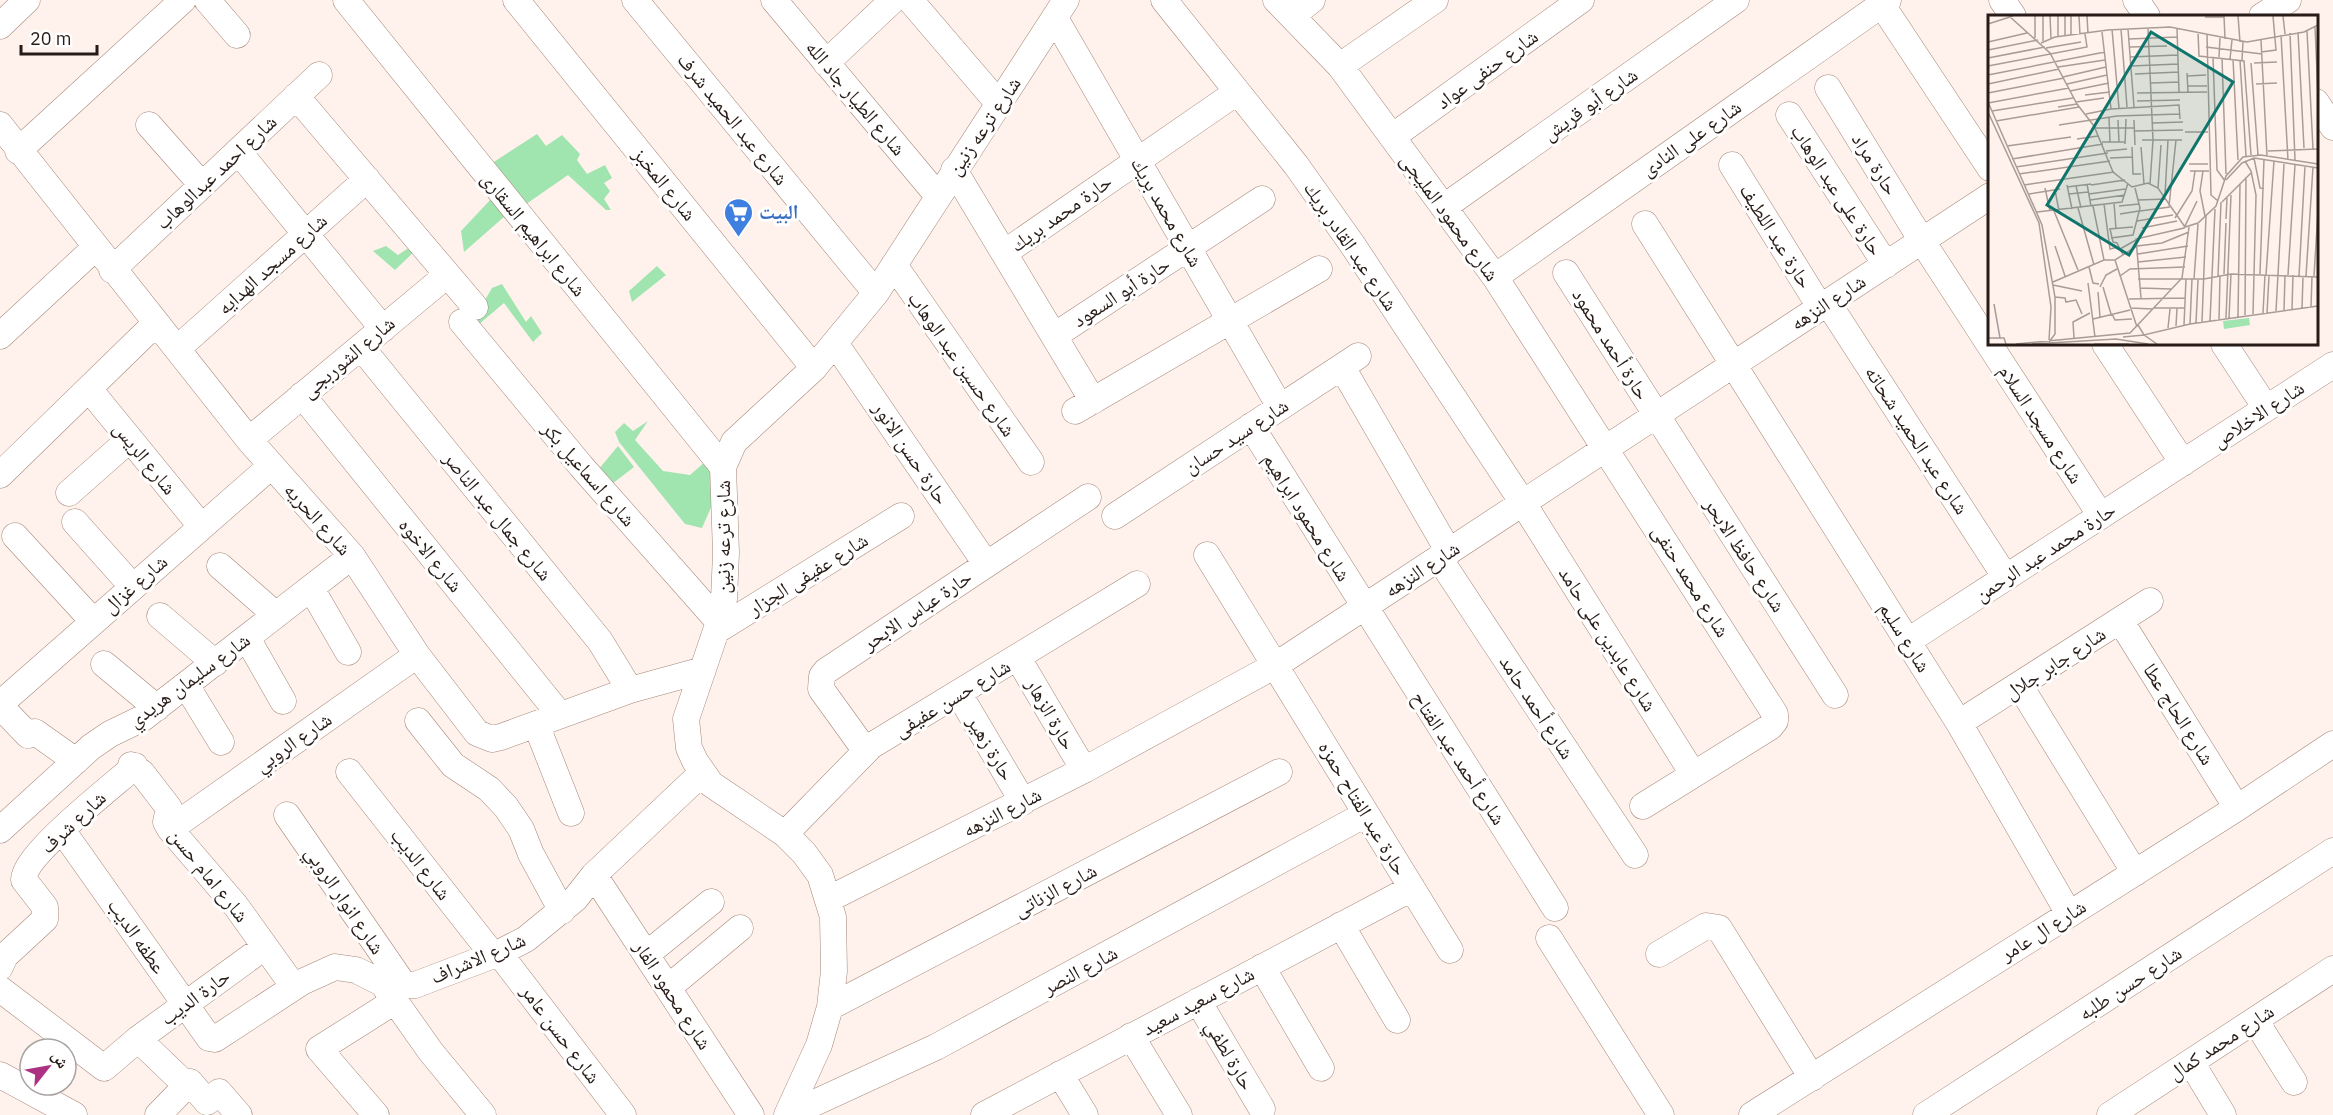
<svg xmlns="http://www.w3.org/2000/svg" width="2333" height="1115" viewBox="0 0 2333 1115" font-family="'IBM Plex Sans','Noto Naskh Arabic',sans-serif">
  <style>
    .green { fill: #a0e4af }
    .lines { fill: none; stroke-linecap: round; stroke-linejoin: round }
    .minor-casing { stroke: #a58779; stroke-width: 27 }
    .minor { stroke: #fff; stroke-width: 26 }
    .labels { text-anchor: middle; stroke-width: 6; stroke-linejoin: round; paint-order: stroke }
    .street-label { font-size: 20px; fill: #271c17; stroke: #fff }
    .shop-label { font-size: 20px; font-weight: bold; fill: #366cbe; stroke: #fff; text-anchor: start }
    .inset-road { fill: none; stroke: #a99c96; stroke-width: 1.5 }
    .view { fill: #0f766e; fill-opacity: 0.15; stroke: #0f766e; stroke-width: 3 }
    .inset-edge { fill: none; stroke: #271c17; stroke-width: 3 }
  </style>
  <rect width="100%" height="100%" fill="#fff1eb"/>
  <path class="green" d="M537,134L546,146L562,135L580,154L577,160L587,174L605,165L612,178L604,183L610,191L604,199L611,210H606L568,175L519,209L486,167Z
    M492,198L505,216L464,252L461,231Z
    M413,245L416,250L395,270L373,251L386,246L398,255Z
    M657,266L666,275L632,302L629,291Z
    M502,284L526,322L531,316L542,333L533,342L504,303L478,325L474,319L492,288Z
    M648,421L635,440L663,471L690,475L705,462L720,487L702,528L685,524L619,442L615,432L624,423L633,431Z
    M618,446L634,467L608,487L598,470Z"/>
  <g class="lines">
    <defs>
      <path id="minor" d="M207,0L237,35
        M346,0L723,467
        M516,0L814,368
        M635,0L876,293
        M774,0L938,196
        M910,0L999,104
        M1164,0L1296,165L1352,244L1523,503L1693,774
        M1276,0L1340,66L1495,277L1775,714V721L1770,727L1643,806
        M2002,0L2013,16
        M2136,0L2147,16
        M1882,5L1990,168
        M1293,15L1312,0
        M2262,16L2288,0
        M1055,18L1280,407
        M0,26L27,0
        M826,63L893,0
        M1340,66L1435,0
        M1828,88L1922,241L2101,516
        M296,96L475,307
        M2316,102L2333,127
        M1789,115L1886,265
        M0,125L249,440L352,556L417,655L477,733L492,739L501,737L630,690L703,670
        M149,125L202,185
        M1392,137L1581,0
        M18,151L183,0
        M238,151L383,329
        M1732,165L1820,307
        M954,170L1093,401
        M1444,207L1736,0
        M1645,224L1959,723L2069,914
        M1004,253L1237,92
        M894,265L1031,462
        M112,270L319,75
        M1566,273L1835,695
        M1495,277L1888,0
        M1828,303L2006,578
        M462,322L581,466L719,622
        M0,336L95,248
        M1054,336L1262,199
        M835,343L986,564
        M2105,344L2183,463
        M2224,344L2266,408
        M361,347L600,641L630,690
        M177,349L367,179
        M1342,367L1449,552
        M89,389L201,526
        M302,395L560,715
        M1075,411L1319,269
        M1251,426L1555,908
        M249,440L447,275
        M0,475L156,323
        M69,493L130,439
        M1115,516L1358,356
        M75,522L132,586
        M15,536L93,621
        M1207,555L1450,950
        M1439,558L1635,855
        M220,566L276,615
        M311,588L348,652
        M160,616L215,663
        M2120,620L2237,808
        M716,631L901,516
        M247,638L283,701
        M1908,641L2333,365
        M1018,658L1084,770
        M104,664L157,708
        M186,685L221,742
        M2020,686L2135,873
        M959,694L1023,802
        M0,704L271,466
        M0,706L28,735L35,732L76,761
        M418,721L453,765L489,789L506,807L521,829L531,854L562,911
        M1959,723L2150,601
        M536,724L571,813
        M865,750L821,689L822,676L826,671L1088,497
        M131,765L142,773L169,808L166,822L170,829L236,906L294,987
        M349,772L493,955
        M287,815L404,985
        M170,829L417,655
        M0,830L91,747L110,734L143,718L352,556
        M62,830L209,1038L215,1039L302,982L335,967L356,970L384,984L415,985L499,953L526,939L575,899L594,875L702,773
        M785,834L871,746L1137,584
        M594,875L751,1115
        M829,899L1084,770L1276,665L1990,196
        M1341,925L1397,1020
        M1549,938L1661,1115
        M499,953L623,1115
        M647,954L711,902
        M1659,954L1706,926L1719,928L1812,1078
        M0,967L5,956L45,919V907L24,880C23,855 114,785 135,766
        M1262,967L1321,1068
        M385,987L431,1052L483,1115
        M669,987L740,928
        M0,989L104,1068L138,1039L187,1086
        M1198,1001L1262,1109
        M830,1007L1279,772
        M2255,1020L2294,1082
        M1131,1036L1179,1115
        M138,1039L252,956
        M2191,1062L2223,1115
        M1060,1074L1085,1115
        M0,1075L74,1115
        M158,1115L190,1082L207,1102L219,1092L239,1115
        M376,1115L319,1049L395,1001
        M787,1115L819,1045L830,1007L834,971L833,917L820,875L804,853L785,834L711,784L695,761L689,748L686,719L719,622L724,599L726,553L723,467L734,442L814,368L876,293L1066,0
        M788,1115L936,1047L1366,814
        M984,1115L1412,888
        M1752,1115L2237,808L2333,744
        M1926,1115L2333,851
        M2110,1115L2333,969"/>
    </defs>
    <use href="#minor" class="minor-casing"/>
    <use href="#minor" class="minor"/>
  </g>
  <defs>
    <symbol id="supermarket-pin" viewBox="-11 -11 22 30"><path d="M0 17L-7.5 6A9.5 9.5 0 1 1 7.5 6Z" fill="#3f7fe0" stroke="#fff"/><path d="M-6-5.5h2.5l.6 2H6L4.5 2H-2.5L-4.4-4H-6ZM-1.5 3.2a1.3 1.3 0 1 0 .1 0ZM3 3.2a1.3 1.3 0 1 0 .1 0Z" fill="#fff"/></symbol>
  </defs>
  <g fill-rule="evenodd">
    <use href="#supermarket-pin" x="722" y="196" width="33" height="45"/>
  </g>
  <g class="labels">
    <g class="street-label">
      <text transform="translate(1487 69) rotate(-36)" y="7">شارع حنفى عواد</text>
      <text transform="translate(856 98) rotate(50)" y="7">شارع الطيار جاد الله</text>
      <text transform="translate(1590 104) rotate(-35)" y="7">شارع أبو قريش</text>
      <text transform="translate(733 119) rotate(51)" y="7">شارع عبد الحميد شرف</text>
      <text transform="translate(984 126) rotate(-56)" y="7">شارع ترعه زنين</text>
      <text transform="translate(1691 138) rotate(-35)" y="7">شارع على النادى</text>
      <text transform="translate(1875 164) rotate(58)" y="7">حارة مراد</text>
      <text transform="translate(216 172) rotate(-43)" y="7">شارع احمد عبدالوهاب</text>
      <text transform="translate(665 184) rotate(51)" y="7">شارع المخبز</text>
      <text transform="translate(1837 190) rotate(57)" y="7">حارة على عبد الوهاب</text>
      <text transform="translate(1167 212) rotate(60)" y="7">شارع محمد بريك</text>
      <text transform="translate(1061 213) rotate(-35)" y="7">حارة محمد بريك</text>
      <text transform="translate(1450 217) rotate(54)" y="7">شارع محمود المليجى</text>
      <text transform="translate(534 234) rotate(51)" y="7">شارع ابراهيم السقارى</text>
      <text transform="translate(1776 236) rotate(58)" y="7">حارة عبد اللطيف</text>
      <text transform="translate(1351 246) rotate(56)" y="7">شارع عبد القادر بريك</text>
      <text transform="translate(272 264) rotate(-42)" y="7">شارع مسجد الهدايه</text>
      <text transform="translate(1121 292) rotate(-33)" y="7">حارة أبو السعود</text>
      <text transform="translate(1828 302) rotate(-33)" y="7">شارع النزهه</text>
      <text transform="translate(1611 344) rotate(58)" y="7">حارة أحمد محمود</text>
      <text transform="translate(348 357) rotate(-40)" y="7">شارع الشوربجى</text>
      <text transform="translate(962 364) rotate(55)" y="7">شارع حسين عبد الوهاب</text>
      <text transform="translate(2258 414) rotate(-33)" y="7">شارع الاخلاص</text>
      <text transform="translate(2041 424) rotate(57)" y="7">شارع مسجد السلام</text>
      <text transform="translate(1236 436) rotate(-33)" y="7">شارع سيد حسان</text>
      <text transform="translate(1917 440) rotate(57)" y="7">شارع عبد الحميد شحاته</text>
      <text transform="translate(911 453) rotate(56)" y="7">حارة حسن الانور</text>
      <text transform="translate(145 458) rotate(51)" y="7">شارع الريس</text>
      <text transform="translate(589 474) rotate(49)" y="7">شارع اسماعيل بكر</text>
      <text transform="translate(498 516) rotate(51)" y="7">شارع جمال عبد الناصر</text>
      <text transform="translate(1307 517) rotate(58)" y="7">شارع محمود ابراهيم</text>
      <text transform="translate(318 519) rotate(48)" y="7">شارع الحريه</text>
      <text transform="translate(723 537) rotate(-90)" y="7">شارع ترعه زنين</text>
      <text transform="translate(2045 552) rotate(-33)" y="7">حارة محمد عبد الرحمن</text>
      <text transform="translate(431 555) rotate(51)" y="7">شارع الاخوه</text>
      <text transform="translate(1745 555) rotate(57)" y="7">شارع حافظ الابحر</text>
      <text transform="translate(1422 569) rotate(-33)" y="7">شارع النزهه</text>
      <text transform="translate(808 574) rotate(-32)" y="7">شارع عفيفى الجزار</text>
      <text transform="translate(1691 581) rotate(58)" y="7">شارع محمد حنفى</text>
      <text transform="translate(135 584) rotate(-41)" y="7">شارع غزال</text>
      <text transform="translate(917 610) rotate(-34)" y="7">حارة عباس الابحر</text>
      <text transform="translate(1905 637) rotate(58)" y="7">شارع سليم</text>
      <text transform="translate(1608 639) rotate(58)" y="7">شارع عابدين على حامد</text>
      <text transform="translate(2055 663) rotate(-33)" y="7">شارع جابر جلال</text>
      <text transform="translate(189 680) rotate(-36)" y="7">شارع سليمان هريدي</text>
      <text transform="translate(952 698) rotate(-31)" y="7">شارع حسن عفيفى</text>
      <text transform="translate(1537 707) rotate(57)" y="7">شارع أحمد حامد</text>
      <text transform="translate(1051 714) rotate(60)" y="7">حارة الزهار</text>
      <text transform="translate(2179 714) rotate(58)" y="7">شارع الحاج عطا</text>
      <text transform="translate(293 742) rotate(-35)" y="7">شارع الروبي</text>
      <text transform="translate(991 748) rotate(59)" y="7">حارة زهير</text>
      <text transform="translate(1459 758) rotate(57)" y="7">شارع أحمد عبد الفتاح</text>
      <text transform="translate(1363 808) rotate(59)" y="7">حارة عبد الفتاح حمزه</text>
      <text transform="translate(1002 812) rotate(-27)" y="7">شارع النزهه</text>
      <text transform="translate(73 822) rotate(-43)" y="7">شارع شرف</text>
      <text transform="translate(421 864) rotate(52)" y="7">شارع الديب</text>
      <text transform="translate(209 875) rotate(51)" y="7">شارع امام حسن</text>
      <text transform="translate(1055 890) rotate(-28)" y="7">شارع الزناتى</text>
      <text transform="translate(345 900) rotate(56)" y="7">شارع انوار الروبي</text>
      <text transform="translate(2043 930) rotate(-32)" y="7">شارع ال عامر</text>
      <text transform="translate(137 936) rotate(55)" y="7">عطفه الديب</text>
      <text transform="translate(478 958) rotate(-23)" y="7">شارع الاشراف</text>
      <text transform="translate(1080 970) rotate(-28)" y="7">شارع النصر</text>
      <text transform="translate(2130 983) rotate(-33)" y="7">شارع حسن طلبه</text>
      <text transform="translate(673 995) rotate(57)" y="7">شارع محمود الفار</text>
      <text transform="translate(195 997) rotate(-36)" y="7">حارة الديب</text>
      <text transform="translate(1198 1001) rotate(-28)" y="7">شارع سعيد سعيد</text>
      <text transform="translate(561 1034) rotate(53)" y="7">شارع حسن عامر</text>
      <text transform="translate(2221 1042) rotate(-33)" y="7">شارع محمد كمال</text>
      <text transform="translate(1230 1055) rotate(60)" y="7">حارة لطفي</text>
    </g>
    <g class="shop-label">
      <text x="759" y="219">البيت</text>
    </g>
  </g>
  <g transform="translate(1988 15)">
    <rect width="330" height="330" fill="#fff1eb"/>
    <path d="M261,303L262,310L236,314L235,306Z" fill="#a0e4af"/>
    <path class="inset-road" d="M21,1L62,38L89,89L106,111L125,157L144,172L160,168L170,173L197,212L210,208L228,191L238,161L255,142L273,140L330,149M47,1V23M55,1V26M62,1L63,23M70,1V21M77,1V20M83,1V20M91,1L92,20M99,1L100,19M236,1L237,24M250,1L252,27M295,1L297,19M217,2H236M0,9L25,1M327,12L330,80M160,13L165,125L162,169M189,13L191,77M124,14L131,93M133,14L139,92M140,14L146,92M319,16L325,134M114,17L123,94M210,17L211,41L256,46L263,140M310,17L316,133M302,18L307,145M219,20L223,180L230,186M293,20L300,145M141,24L189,22M273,25L279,141M0,27L39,18M53,28L67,22L120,15L182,12L259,27L316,17L330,10M142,32L179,31M218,32L274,39M58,33L93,27M0,35L50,25M273,37L288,35L285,1M142,42L190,40M225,42L229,155L237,166M231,42L232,23M0,43L57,32M234,43L238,159M242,44L244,25M245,44L250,145M252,45L258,141M254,45L255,27M263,48L270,140M266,48L289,47M0,51L99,32L97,19M143,51L190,49M70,52L117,45M199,58L200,77M147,59L191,57M0,60L117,37M199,61L218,60M75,62L118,52M163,68L191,67M0,69L71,54M79,69L119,60M268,69L289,68M200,71H219M82,76L121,68M0,78L76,63M149,78L219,77M97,80L122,77M149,86L192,85M0,87L54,210L67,282V319L61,327M88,87L116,83M0,88L81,73M70,92L89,89M4,96L85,83M0,97L51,208L63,292L61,325M98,99L123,94L191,90L192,104M121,103L122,127M130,105L131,127M146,105L147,130M8,106L91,92M164,108L195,107M71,110L129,101L192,99M107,113H146M146,116L195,115M197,117H220M89,124L110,121M154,125H194M114,127H137M137,129L138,104M19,131L83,122M144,132L145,159H153M153,132L156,169M118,136L139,134M280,136L330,134M122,143L145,142M266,143L272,173L276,174M24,144L115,129M257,146L263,156L268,180L265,299M201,149H220M28,152L120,138M202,156H221M215,156L212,176L217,201M31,159L122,146M238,165L254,148L266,143L330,153M99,169L103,191M36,170L126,157M79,170L84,194M103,170L137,165M88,171L93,193M79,172L103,169M57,173L62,196M170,173L173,130M67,175L71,196M41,179L72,174M81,179L100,177M101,179L137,174M177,180L180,125M102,185L137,180M150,185L178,184M234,187L264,157M126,188L128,214M116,189L122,234L130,232M105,191L116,245M131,191L151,189M181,191L188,125M90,193L106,250M66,196L90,255M152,196L182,192M49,197L134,187L140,168M132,199L151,196M187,203L204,176L207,156M238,204L239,183M149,206L185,200M154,213L189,206M121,214L145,212M122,214L125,227L129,228L135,240M123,223L145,220L152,193L147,173M67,231L77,261M132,234L148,225M150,239L200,231M127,245L149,312M150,247L198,242M101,252L105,268L111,269M236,259L238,208M272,259L276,144M278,260L286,146M300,260L307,150M132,261L142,254L197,252M230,261L233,187M311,261L317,151M318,261L325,152M326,261L330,196M150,264H216L243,259L330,262M206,264L210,209M65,267L116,245H127L149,231L174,228L201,217M100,268L107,322M65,270L94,276M112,272L118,260L129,254M115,272L123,299M152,273L183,274M110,277L112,302M67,282L77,283L78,287L88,285L94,299M153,283L148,224L196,213L209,186M141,284L197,283M6,289L12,323M323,292L324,261M142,293L165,294M166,293H197M314,293L315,262M304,294L305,260M296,295L297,260M288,296L296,149M275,298L277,260M279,298L281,261M124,299L127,305L144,304M257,300L258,162M250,302L252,169M238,303L243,180M241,303L243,259M105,304L142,295M231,305L232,261M222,306L227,194M214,307L218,201M208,308L210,265M202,309L204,264M150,310L156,320L202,309L330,291M196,310L198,264M188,311L189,293M180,313L182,294M135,322L156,320L169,329M0,323H16L18,329M86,323L85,307L102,298M28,329L142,318L194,263L201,212M44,329L128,324L160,329M106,329H141"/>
    <path class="view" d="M163,17L245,67L141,240L59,190Z"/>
    <rect width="330" height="330" class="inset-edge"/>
  </g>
  <g transform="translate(48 1067) rotate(59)"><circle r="28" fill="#ffffff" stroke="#a9a4a2" stroke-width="1.5"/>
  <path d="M0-4.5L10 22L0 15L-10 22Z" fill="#ac3183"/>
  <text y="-9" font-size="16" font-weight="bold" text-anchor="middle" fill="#271c17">ش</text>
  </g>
  <path d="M21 45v9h76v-9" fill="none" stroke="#271c17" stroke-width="3"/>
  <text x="30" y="45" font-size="18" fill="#271c17" stroke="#ffffff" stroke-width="4.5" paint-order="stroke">20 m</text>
</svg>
